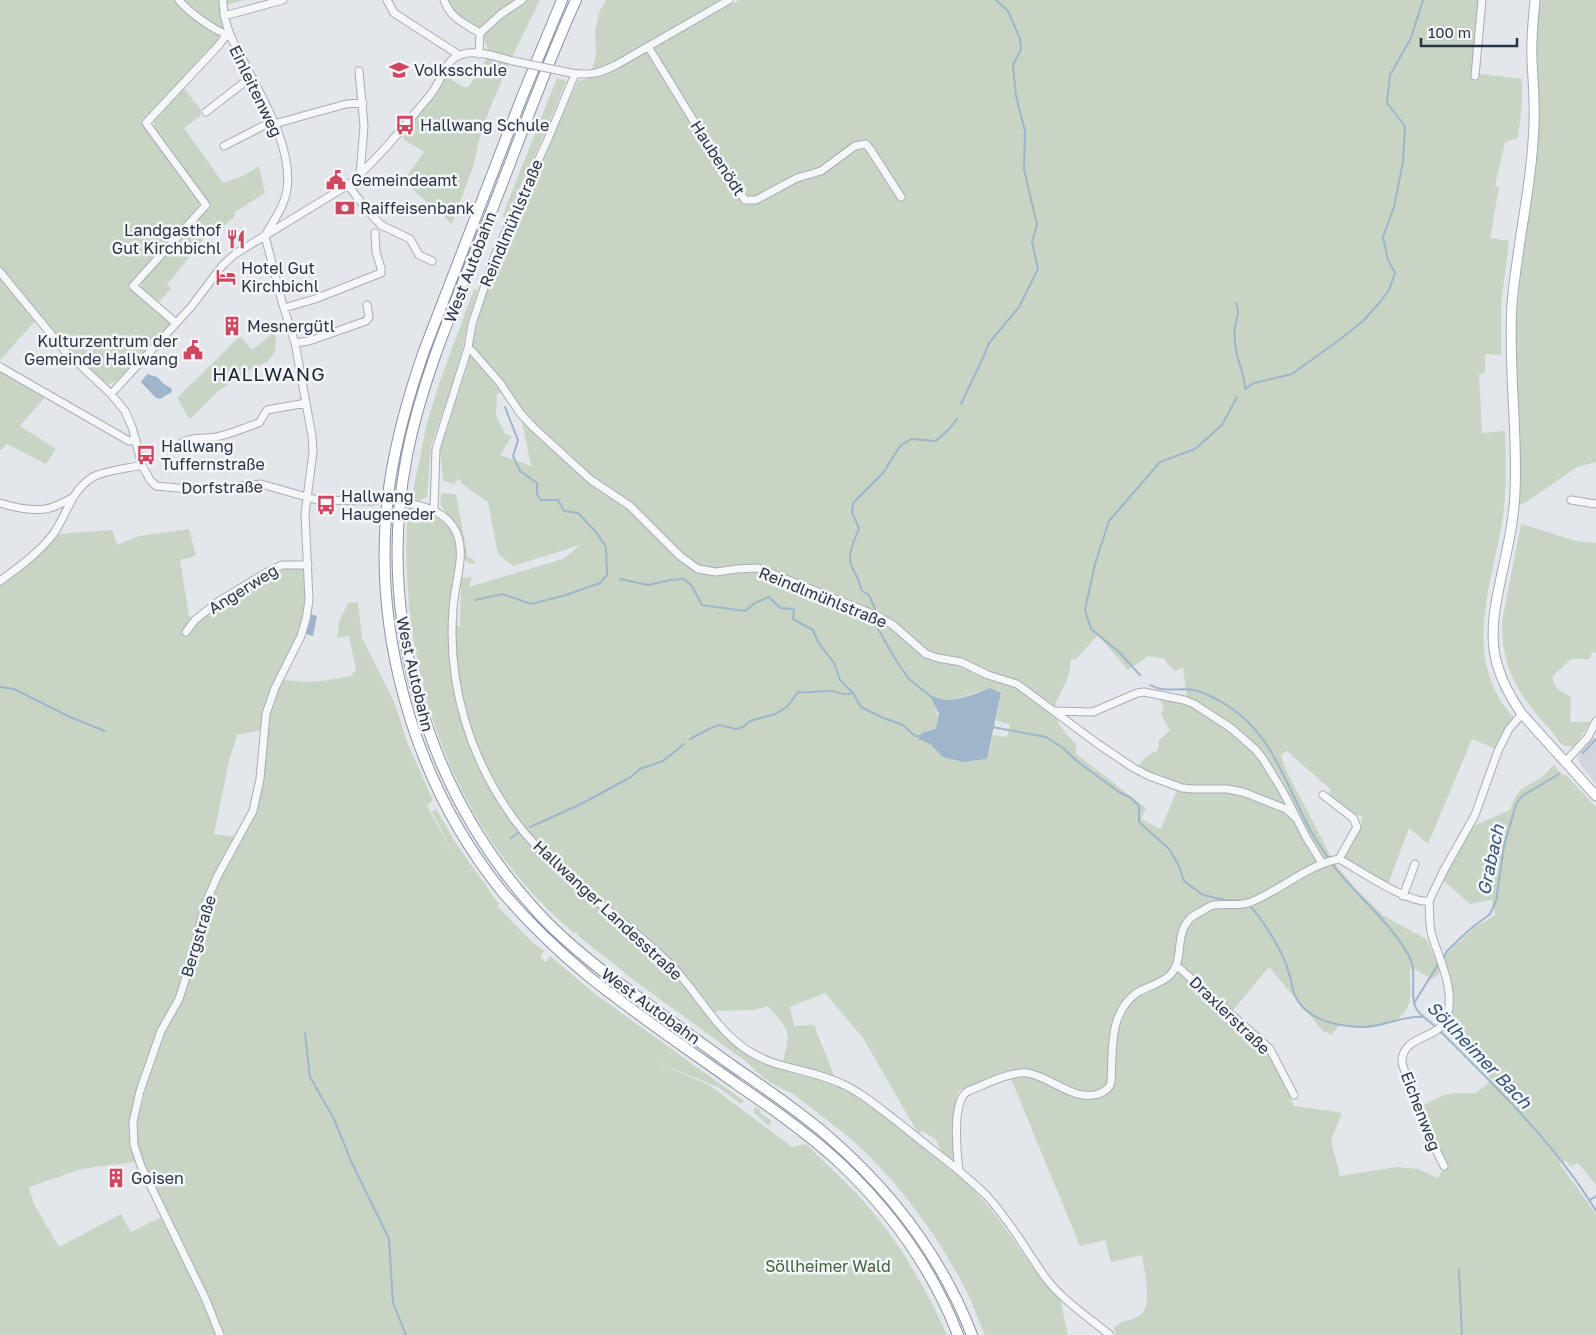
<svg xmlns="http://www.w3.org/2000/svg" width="1596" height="1335" viewBox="0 0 1596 1335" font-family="'Golos Text',sans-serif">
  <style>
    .built { fill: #d1d5dd }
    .green { fill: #c9d5c4; fill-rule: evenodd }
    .water { fill: #9eb5cb }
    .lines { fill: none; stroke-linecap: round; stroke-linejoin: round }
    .stream { stroke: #9eb5cb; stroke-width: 2 }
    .minor-tunnel { stroke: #bec2ca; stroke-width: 7; stroke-dasharray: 7 3.5; stroke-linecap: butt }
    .minor-casing { stroke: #a8adb6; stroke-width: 9 }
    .major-casing { stroke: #a2abb7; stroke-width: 11 }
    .highway-casing { stroke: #8a94a2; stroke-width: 12 }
    .minor { stroke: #f6f7f9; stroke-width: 7 }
    .major { stroke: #fff; stroke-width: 9 }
    .highway { stroke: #fff; stroke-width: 10 }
    .minor-bridge-casing { stroke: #a8adb6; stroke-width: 9; stroke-linecap: butt }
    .minor-bridge { stroke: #f6f7f9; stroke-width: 7 }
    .labels { text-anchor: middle; stroke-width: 5; stroke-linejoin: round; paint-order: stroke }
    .poi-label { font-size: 16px; fill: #2a3444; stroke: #f3f5f8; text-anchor: start }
    .street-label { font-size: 16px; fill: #2a3444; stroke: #f3f5f8 }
    .park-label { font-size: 16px; fill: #406037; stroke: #f3f5f8 }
    .water-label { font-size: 18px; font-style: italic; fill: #335479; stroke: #f3f5f8 }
    .quarter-label { font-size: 19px; letter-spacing: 1px; fill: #1c2535; stroke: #f3f5f8 }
  </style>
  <rect width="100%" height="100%" fill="#e3e6eb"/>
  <path class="built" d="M1592,737L1596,739V785L1581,765L1578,758L1581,751Z"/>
  <path class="green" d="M0,0H245L221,6L226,31L220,36L217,43L142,123L199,201V206L128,286L171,323L119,379L110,384C89,378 54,334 39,317L0,360Z
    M446,0H540L513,55L490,108L480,136L473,167L452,224L403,181L424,152L403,139C414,113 434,102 444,74L463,87H468C474,79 488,61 488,52C488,47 483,41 484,33L455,16Z
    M606,0H720L667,32L671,38L739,0H1481L1473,73L1522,79V104L1518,138L1505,142L1495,186L1499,187L1490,238L1509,241L1501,305V355L1485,354V373L1479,374L1482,433L1505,431C1506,462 1507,492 1502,523C1490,591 1462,658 1513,717L1496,749L1472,739L1428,844L1409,828L1388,884L1345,859C1344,843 1363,832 1362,816L1349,813L1327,796L1331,790L1287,751L1281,755L1285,768L1331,857L1320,859L1335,864L1355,888L1384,916L1426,939L1442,971L1432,979L1410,967C1409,978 1411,988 1410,998C1407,1027 1373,1026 1352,1026L1351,1027L1339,1025L1332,1035L1323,1031L1269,967L1229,1015L1266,1047L1294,1106L1342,1113L1331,1140L1340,1176L1397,1167L1418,1169L1438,1178L1445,1165L1425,1123L1420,1106L1445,1095L1455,1093H1476L1492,1080L1443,1027L1449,1018L1442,961L1445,955L1474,928L1495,915L1492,900L1470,904L1443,880L1447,870L1471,827L1510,810C1519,784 1523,790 1543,776C1547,773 1550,768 1554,765L1563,775H1566L1596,807V1185L1578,1163L1570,1167L1567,1161L1559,1163L1596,1214V1335H1116L1114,1328C1122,1319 1129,1322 1139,1316C1154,1308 1144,1270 1142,1255L1111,1262L1105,1240L1080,1246L1009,1074L958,1091L954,1112L955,1163L941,1151L936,1140L923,1131L918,1133L863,1038L825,993L790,1007L794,1026L814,1025L834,1076L783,1061C792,1029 788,1030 768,1006L754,1010L717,1011L710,1016L729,1040L740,1050L761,1063L823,1080L851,1092L880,1113L966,1182L991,1209L1040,1277L1060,1299L1068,1335H985C978,1319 972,1301 964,1286C935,1232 898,1181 852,1140C833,1124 812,1109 792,1093C775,1087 759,1076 748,1063L635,981L577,935V932L574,933C450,830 396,664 408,507C440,514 459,523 456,561C455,569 453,576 452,584C450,596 450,608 449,620L460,627L461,578L472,577L469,587L563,559L580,545L513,566L498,554L488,502L462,484L461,481L458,479L454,484L443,480L440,450L466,370L483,300L498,254L578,81L587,79L593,67L596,54L595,31L600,10ZM503,392L521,417L531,466L500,455L512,436L505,434L496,415L497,394ZM1098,635L1128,670L1148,656L1165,659L1166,662L1175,671L1183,668L1188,704L1159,698L1164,707L1161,715L1170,730L1159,740L1158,750L1147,756L1137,767L1154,776L1179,785L1161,829L1141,819L1146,808L1076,754V744C1033,702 1069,701 1071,659H1076ZM990,688L1001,693L996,721L1010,724L1007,737L993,735L987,759C959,763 951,764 930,744C938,725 942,719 932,700L955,699Z
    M1539,0H1596V462L1577,467L1525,503L1519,504L1521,475L1516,388V323L1523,249L1538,147L1536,33Z
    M557,78L566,81L543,137L506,218L502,217Z
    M184,88L201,110L200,116L184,128L223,183L243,176L259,166L265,193L235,212L234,217L213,235L206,236L167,285L171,288L160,301H155L141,288V282L210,204L154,127V119Z
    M474,289L478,290L467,324L462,351L452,385L431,446L427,497L420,501H411L427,423L439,384Z
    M273,333L276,336L275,351L268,361L249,370L217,392L190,419L177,398L240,336L252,350Z
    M0,369L46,396L20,426L56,449L46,464L7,444L0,451Z
    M443,493L454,494L456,495L468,558H472L476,564L469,563L463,558C462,549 462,538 458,530C453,516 437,511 441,494Z
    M1521,524L1576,541L1596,543V653L1592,652L1590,659H1571L1553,676C1552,688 1561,691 1571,697L1570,722H1591L1574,746C1570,746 1567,747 1563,745C1559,742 1556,737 1553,733C1537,715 1520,696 1511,674C1504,657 1502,639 1502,621Z
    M189,529L196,556L180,560L189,616L198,621L254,582L278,568L300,566L305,569C305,590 306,610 299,630C291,652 278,671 270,692C265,704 263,717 262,730L237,735L229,761L214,834L237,837L213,879L186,972L174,1002L154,1041L145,1066L134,1112V1162L81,1169L29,1187L34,1204L59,1247L121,1214L131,1232L162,1217L217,1335H0V585L24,567L57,534L112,530L117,545L139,536Z
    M358,602L362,638L395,704L407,742L433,800L427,806L456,859L432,812L436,809L457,845L499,904L497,906L532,942L544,951L540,957L545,962L550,956L595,994L744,1101L741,1104L718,1087L648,1059L709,1085L792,1147L806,1144C822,1160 840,1176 856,1193C894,1233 924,1284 947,1335H222L148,1176L138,1149L136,1137L137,1124L151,1067L156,1051L178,1007L211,896L248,830L255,813L271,707L282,679C306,684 327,681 351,676L356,669L349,636L337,638L339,622L348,603Z
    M755,1107L760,1110V1113L772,1121L769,1126L753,1112Z"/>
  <path class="water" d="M147,374L157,377L164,384L171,388L172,392L160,399L156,398L141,382Z
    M310,614L317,616L313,636L306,634Z
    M990,688L1001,693L987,759L963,762L943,757L930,744L918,739L922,733L936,729L939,714L932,700L933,696C950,706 973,694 990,688Z"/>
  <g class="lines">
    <path class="stream" d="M1236,303C1240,313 1237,317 1235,326C1234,333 1235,343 1236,350C1238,363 1245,375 1245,389
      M1245,389L1254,383L1292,374L1342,338L1363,321L1380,302L1389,290L1395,273L1388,260L1383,237L1394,207L1403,162L1405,126L1387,103L1390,75L1411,38L1423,0
      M961,404L982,360L989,343L1019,307L1038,269L1032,242L1037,225L1024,169L1025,131L1016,96L1013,65L1021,49L1020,39L1008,11L996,0
      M620,579L648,585L670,580L684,579L692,586L702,605L745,611L755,603L769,597L780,608L794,609L793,619L813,630L818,642L834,663L840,680L853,693L861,707L881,717L903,725L915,736H923
      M475,600L503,594L531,604L566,595L600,583L607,575L606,547L596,532L578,513L564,511L558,500H541L537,494V483L520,471L513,456L518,440L505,407
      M1140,675L1120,653L1091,629L1085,610L1095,564L1109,521L1160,462L1195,449L1222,425L1237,397
      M1150,685C1166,694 1181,686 1198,691C1205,693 1218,700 1225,704C1283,738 1290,811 1330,860
      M0,687L14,689L70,717L105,731
      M934,699L909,679L897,662L874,622L875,609L869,595L861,590C860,580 856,576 852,567C846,554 855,540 859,528L852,513L853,503L883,473L900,446L911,439L936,441L950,428L957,419
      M992,727L1046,737L1063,748L1078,762L1119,792L1131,798L1139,806V822L1169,849L1179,866L1184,881L1203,895L1225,900L1240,901
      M690,739L709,729L719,725L736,729L743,727L750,721L775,714L787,707L798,692C809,693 818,691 828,691C839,690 840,697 852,693
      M1583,753L1596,739
      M530,827L579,805L631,777L640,769L663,761L684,744
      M511,838L518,833
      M1332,864C1356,895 1388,920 1408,954C1419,973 1408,996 1417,1010C1422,1017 1431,1022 1437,1028
      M1249,905C1262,918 1283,952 1288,970C1291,978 1292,988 1295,996C1307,1020 1335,1026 1360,1027C1383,1028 1402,1015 1424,1017
      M1443,959L1447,951L1469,930L1490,914L1496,901L1504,846L1516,804L1522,796L1559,774
      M1414,1003L1439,963
      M1440,1031C1496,1087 1555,1143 1596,1211
      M305,1033L310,1077L334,1119L351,1161L389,1239L393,1303L406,1335
      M1590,1200L1596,1196
      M1459,1270L1462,1335"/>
    <path class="minor-tunnel" d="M372,501L405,504"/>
    <defs>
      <path id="minor" d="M179,0C187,11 216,32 229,35
        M223,0C223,24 233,43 245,64C263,99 293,149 287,189C285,205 274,220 266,234
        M387,0L394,13L459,55
        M444,0C451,19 464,23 480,33
        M224,16L283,0
        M480,33L501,14L522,0
        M649,48L701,133L745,200H756L797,178L821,171L855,146L866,144L870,149L901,197
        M479,54L480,33
        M359,71L364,126L360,175
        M571,73C589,76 600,73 616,65L729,0
        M1475,76L1482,0
        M206,112L251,77
        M224,146L269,123L274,124L346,104L363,103
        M348,185L366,209L381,225L410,239L419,255L432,261
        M0,272L64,350L111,394L125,411L132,427L142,465L150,480L156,486L199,490L261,484L317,500L372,501
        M284,308L315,299L381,273V268L376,252L375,233
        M176,323L133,286L206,205L146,123L219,45L224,38L229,35
        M295,343L309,341L366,321L369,317L367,305
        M468,348L472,351L500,383L520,413L533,427L591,480L630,506L680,556L698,569L716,572L737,569L758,568L878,616L893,625L926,654L938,658L961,662L988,675L1017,684L1098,744L1132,767L1149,776L1182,788L1193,789H1227L1243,792L1286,809L1297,819L1306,837L1322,863
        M0,367L129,441L136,440
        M111,394L191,307L222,266L235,254L348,185C373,163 395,138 416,112C422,104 430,97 435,88C443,76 445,61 460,55C476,49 497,57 513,61
        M180,444C194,435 207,440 220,436C233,433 246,427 259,423L267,410L306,403
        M1571,500L1596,504
        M0,503C13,507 31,511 45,509C54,508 63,503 72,498
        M410,504C430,507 449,514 457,534C466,557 454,585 453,609C447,685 470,760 516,822C558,878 621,915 670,964C697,991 715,1029 747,1050C775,1069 810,1069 840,1083C861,1092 879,1108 898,1122C917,1138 937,1153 957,1169C967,1178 978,1187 987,1196C1010,1221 1026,1250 1045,1277C1062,1300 1088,1317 1110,1335
        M434,510L436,449L468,348L472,324L495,255L548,139L575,74
        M0,581C19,567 40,552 54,533C67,514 72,489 93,477C103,471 130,468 142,465
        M186,632L195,620L219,601L269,571L282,565H308
        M1054,711L1093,712L1137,693L1144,692L1184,700L1194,704L1231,728L1256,750L1263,759L1282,790L1295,815
        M1565,762L1588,737L1596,721
        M1323,795L1353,818L1357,827L1339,859
        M1403,896L1415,864
        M1429,901C1430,912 1429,921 1431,932C1438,958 1456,988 1447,1017C1439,1041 1401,1034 1402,1063L1421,1120L1444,1166
        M1176,965L1270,1049L1294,1095
        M959,1171C957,1152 951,1101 968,1091C984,1085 1011,1071 1027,1073C1051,1076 1075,1104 1101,1093C1106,1090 1110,1088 1111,1082C1113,1051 1108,1012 1138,992C1149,986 1163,983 1171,974C1184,959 1175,937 1188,921C1191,917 1196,914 1200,912C1204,910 1209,906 1214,905C1226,903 1239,907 1251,902C1281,890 1307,865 1339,859C1358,869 1410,905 1429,901L1444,870L1475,815L1498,751L1509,729L1522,714
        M220,1335L206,1300L141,1166L134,1145L133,1122L140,1091L161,1031L179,999L188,971L205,905L217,877L253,811L260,779L266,714L275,688L301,636L306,619L309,600L305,514L313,452L312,436L295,343L282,302L265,236"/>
      <path id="major" d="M1535,0C1533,20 1531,40 1532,60C1533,81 1535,103 1534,124C1532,185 1517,244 1512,304C1508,367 1518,430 1515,492C1514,521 1507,550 1501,578C1496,601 1491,625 1494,649C1497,673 1508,694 1522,714L1596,796"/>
      <path id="highway" d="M562,0L522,97L424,351C409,394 397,436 390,481C369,623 411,777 500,889C526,920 556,949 587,975C634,1013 686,1048 735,1083C772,1108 809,1134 842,1165C892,1213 933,1270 958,1335
        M576,0C543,72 517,147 488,220C458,297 423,374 407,455C376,614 424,785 532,906C554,932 581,954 608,975C649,1005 691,1036 733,1066C766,1089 799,1111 830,1138C892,1192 942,1258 972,1335"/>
    </defs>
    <use href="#minor" class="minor-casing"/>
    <use href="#major" class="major-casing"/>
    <use href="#highway" class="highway-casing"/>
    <use href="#minor" class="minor"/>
    <use href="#major" class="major"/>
    <use href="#highway" class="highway"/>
    <defs>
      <path id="minor-bridge" d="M513,61L571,73"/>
    </defs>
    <use href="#minor-bridge" class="minor-bridge-casing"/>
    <use href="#minor-bridge" class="minor-bridge"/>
  </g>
  <defs>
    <symbol id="school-bare" viewBox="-9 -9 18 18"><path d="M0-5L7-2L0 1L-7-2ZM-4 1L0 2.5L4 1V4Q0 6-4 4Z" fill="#d1475f" stroke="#f3f5f8" stroke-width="2.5" paint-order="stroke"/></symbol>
    <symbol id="bus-bare" viewBox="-9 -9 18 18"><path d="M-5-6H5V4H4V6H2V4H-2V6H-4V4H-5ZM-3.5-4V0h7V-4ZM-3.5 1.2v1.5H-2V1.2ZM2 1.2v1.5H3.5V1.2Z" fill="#d1475f" stroke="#f3f5f8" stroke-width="2.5" paint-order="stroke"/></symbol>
    <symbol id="civic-bare" viewBox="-9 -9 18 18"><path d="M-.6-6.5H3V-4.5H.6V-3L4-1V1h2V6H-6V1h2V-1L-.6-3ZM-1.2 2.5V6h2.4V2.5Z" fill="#d1475f" stroke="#f3f5f8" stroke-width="2.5" paint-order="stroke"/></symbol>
    <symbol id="bank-bare" viewBox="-9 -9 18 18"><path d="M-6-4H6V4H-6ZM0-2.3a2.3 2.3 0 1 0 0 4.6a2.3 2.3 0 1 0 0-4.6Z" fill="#d1475f" stroke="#f3f5f8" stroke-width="2.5" paint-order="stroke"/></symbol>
    <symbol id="restaurant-bare" viewBox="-9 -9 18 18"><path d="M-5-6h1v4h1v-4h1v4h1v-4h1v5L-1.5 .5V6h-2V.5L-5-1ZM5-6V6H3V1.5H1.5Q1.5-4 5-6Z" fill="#d1475f" stroke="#f3f5f8" stroke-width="2.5" paint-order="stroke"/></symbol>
    <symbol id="hotel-bare" viewBox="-9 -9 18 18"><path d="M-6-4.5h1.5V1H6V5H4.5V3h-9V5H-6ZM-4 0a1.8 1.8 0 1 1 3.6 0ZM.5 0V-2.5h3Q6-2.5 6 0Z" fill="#d1475f" stroke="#f3f5f8" stroke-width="2.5" paint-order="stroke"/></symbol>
    <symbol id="building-bare" viewBox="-9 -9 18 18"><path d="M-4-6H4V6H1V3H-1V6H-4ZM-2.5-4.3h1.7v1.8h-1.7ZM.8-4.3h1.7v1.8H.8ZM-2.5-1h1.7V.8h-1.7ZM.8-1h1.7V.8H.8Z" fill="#d1475f" stroke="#f3f5f8" stroke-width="2.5" paint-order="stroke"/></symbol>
  </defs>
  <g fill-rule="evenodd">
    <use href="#school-bare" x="385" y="56" width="28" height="28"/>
    <use href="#bus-bare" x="391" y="111" width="28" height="28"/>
    <use href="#civic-bare" x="322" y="166" width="28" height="28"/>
    <use href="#bank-bare" x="331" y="194" width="28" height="28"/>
    <use href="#restaurant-bare" x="222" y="225" width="28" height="28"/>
    <use href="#hotel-bare" x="212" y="263" width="28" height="28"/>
    <use href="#building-bare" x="218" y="312" width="28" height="28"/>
    <use href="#civic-bare" x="179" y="336" width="28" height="28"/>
    <use href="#bus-bare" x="132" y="441" width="28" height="28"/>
    <use href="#bus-bare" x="312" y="491" width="28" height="28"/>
    <use href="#building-bare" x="102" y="1164" width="28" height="28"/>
  </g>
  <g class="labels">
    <g class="poi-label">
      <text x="414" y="76">Volksschule</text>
      <text x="420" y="131">Hallwang Schule</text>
      <text x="351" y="186">Gemeindeamt</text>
      <text x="360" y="214">Raiffeisenbank</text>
      <text x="221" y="236" text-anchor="end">Landgasthof<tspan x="221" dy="18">Gut Kirchbichl</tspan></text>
      <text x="241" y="274">Hotel Gut<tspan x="241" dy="18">Kirchbichl</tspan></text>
      <text x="247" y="332">Mesnergütl</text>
      <text x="178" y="347" text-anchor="end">Kulturzentrum der<tspan x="178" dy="18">Gemeinde Hallwang</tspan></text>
      <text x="161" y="452">Hallwang<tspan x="161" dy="18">Tuffernstraße</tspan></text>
      <text x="341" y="502">Hallwang<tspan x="341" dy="18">Haugeneder</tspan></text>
      <text x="131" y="1184">Goisen</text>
    </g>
    <g class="street-label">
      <text transform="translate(256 91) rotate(64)" y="6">Einleitenweg</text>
      <text transform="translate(718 158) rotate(57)" y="6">Haubenödt</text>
      <text transform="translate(511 223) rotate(-67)" y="6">Reindlmühlstraße</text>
      <text transform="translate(470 267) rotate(-69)" y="6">West Autobahn</text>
      <text transform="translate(222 487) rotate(-1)" y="6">Dorfstraße</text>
      <text transform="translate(243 589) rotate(-32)" y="6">Angerweg</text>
      <text transform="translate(823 597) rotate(22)" y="6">Reindlmühlstraße</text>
      <text transform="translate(415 674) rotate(77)" y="6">West Autobahn</text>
      <text transform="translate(608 910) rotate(43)" y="6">Hallwanger Landesstraße</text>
      <text transform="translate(198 936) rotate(-73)" y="6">Bergstraße</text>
      <text transform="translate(651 1006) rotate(36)" y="6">West Autobahn</text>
      <text transform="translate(1230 1015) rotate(44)" y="6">Draxlerstraße</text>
      <text transform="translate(1421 1111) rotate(69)" y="6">Eichenweg</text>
    </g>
    <g class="park-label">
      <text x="828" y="1272">Söllheimer Wald</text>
    </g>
    <g class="water-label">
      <text transform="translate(1491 860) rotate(-78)" y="6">Grabach</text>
      <text transform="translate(1479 1055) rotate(46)" y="6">Söllheimer Bach</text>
    </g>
    <g class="quarter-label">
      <text x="269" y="381">HALLWANG</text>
    </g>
  </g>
  <path d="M1421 38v8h96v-8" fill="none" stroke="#2a3444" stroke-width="2.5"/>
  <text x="1428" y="38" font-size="15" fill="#2a3444" stroke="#f3f5f8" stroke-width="4" paint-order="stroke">100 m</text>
</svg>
